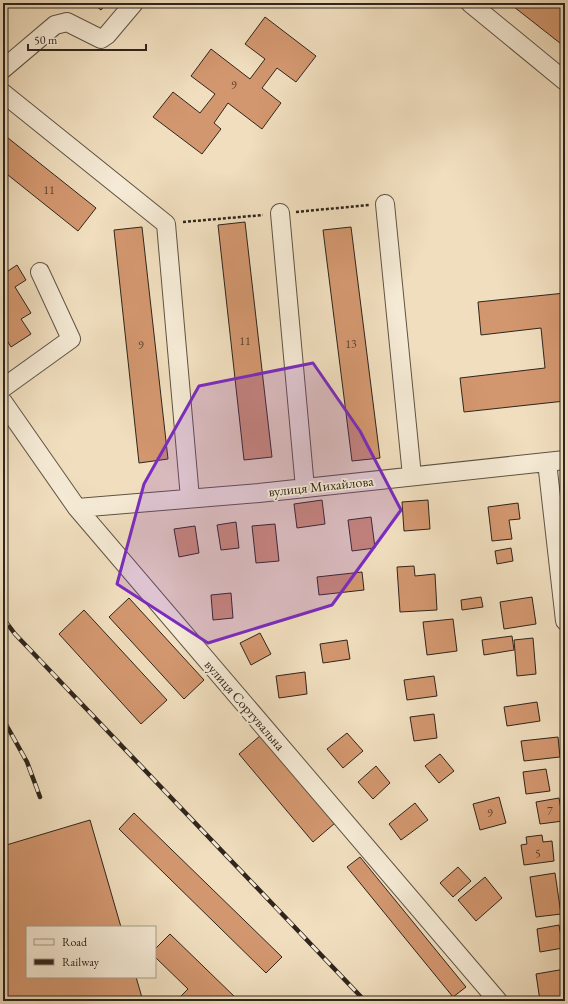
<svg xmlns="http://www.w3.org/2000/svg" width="568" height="1004" viewBox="0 0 568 1004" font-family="'EB Garamond',serif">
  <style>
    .building { fill: #d3976f; stroke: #2f251c }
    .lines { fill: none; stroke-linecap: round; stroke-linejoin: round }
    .minor-casing { stroke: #5f5344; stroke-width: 20 }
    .path { stroke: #2f251c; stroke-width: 2.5; stroke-dasharray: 3 2; stroke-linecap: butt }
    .minor { stroke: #f5ead5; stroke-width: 18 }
    .rail-casing { stroke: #2f251c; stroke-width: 4.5 }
    .rail { stroke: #f5ead5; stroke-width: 3; stroke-dasharray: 9; stroke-linecap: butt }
    .marked { fill: #7b2cbf; fill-opacity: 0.2; stroke: #7b2cbf; stroke-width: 3; stroke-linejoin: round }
    .labels { text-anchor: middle; stroke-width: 3.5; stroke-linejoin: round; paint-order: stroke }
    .number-label { font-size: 12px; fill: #584231 }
    .street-label { font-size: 14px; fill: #2f251c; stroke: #f5ead5 }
  </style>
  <rect width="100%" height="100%" fill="#f0debe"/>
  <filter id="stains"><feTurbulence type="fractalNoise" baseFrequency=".005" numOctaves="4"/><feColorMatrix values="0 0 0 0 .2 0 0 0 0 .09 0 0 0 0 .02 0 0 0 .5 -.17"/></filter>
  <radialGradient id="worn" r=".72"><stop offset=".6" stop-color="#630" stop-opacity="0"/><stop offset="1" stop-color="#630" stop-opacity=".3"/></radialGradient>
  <path class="building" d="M92,3H107L101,10Z
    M509,3H559L565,8V47Z
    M265,17L316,56L296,82L277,68L262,88L281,103L262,129L228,103L214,123L221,129L202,154L153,117L173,92L200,113L215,94L191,76L211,49L250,79L265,59L245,44Z
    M3,134L96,208L78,231L3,171Z
    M245,222L272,457L244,460L218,225Z
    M142,227L168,459L139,463L114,230Z
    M351,227L380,458L352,461L323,230Z
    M3,263L8,271L17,265L26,280L15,287L31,313L21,319L31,334L11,347L3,334Z
    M565,293V401L464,412L460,378L545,368L541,328L481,335L478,302Z
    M322,500L325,524L297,528L294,504Z
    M428,500L430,529L404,531L402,502Z
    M518,503L520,519L509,520L512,539L492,541L488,507Z
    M371,517L375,548L352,551L348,520Z
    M236,522L239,548L221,550L217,525Z
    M275,524L279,561L256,563L252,526Z
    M195,526L199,553L179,557L174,529Z
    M511,548L513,561L497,564L495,551Z
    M414,566L415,576L435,574L437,610L400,612L397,567Z
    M362,572L364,590L319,595L317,577Z
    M231,593L233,618L213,620L211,595Z
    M481,597L483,607L462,610L461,600Z
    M532,597L536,624L504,629L500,602Z
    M129,598L204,680L184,699L109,617Z
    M84,610L167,700L141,724L59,634Z
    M453,619L457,651L427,655L423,622Z
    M260,633L271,654L251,665L240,643Z
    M512,636L514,650L484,655L482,640Z
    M533,638L536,674L517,676L514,640Z
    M347,640L350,659L323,663L320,644Z
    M305,672L307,694L279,698L276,676Z
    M434,676L437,696L407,700L404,680Z
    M537,702L540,721L507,726L504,707Z
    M434,714L437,738L414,741L410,717Z
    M347,733L363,751L343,768L327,749Z
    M261,735L335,823L313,842L239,754Z
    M558,737L560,757L524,761L521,741Z
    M440,754L454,771L439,783L425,766Z
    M376,766L390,783L373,799L358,782Z
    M546,769L550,791L526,794L523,772Z
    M499,797L506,823L480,830L473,804Z
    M559,798L563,821L540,824L536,802Z
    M415,803L428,820L401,840L389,824Z
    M134,813L282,957L266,973L119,829Z
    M90,820L121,927H27V977H136L143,1001H3V846Z
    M542,835L543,842L552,841L554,861L524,865L521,845L527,844L526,837Z
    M360,857L466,987L453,997L347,867Z
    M458,867L471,881L453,897L440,883Z
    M555,873L561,914L536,917L530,877Z
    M485,877L502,898L476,921L458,900Z
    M559,925L563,948L540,952L537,929Z
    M170,934L239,1001H176L188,989L155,957V949Z
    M565,969V1001H540L536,974Z"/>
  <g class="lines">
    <defs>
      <path id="minor" d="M470,3L565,81
        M3,69L55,25L67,22L101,39L107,35L134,3
        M3,93L166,224L190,498
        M385,204L412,476
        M280,213L305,488
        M3,388L71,339L40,272
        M3,402L77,508L498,1001
        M547,462L565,621
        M77,508L259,493L565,460"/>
    </defs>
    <use href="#minor" class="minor-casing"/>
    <path class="path" d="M296,212L369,205
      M183,222L263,215"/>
    <use href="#minor" class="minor"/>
    <defs>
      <path id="rail" d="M3,618L15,634L365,1001
        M3,719L27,762L40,797"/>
    </defs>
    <use href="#rail" class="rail-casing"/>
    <use href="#rail" class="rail"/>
  </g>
  <path class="marked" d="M313,363L360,431L401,510L332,605L208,643L117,584L144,484L199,386Z"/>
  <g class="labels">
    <g class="number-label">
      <text x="234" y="89">9</text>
      <text x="49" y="194">11</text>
      <text x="245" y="345">11</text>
      <text x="351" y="348">13</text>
      <text x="141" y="349">9</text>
      <text x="550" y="815">7</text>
      <text x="490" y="817">9</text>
      <text x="538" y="857">5</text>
    </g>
    <g class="street-label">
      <text transform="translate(321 486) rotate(-6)" y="5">вулиця Михайлова</text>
      <text transform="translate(245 705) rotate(49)" y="5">вулиця Сортувальна</text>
    </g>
  </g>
  <rect width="568" height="1004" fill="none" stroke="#f0debe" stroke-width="16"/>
  <rect x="4" y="4" width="560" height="996" fill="none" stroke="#2f251c" stroke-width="2"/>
  <rect x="8" y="8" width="552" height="988" fill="none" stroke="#2f251c"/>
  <rect x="26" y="926" width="130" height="52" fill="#f5ead5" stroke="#a69b8b"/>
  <rect x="34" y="939" width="20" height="6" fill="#f5ead5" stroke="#a69b8b"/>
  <text x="62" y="946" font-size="12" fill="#2f251c">Road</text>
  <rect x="34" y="959" width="20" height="6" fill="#2f251c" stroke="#a69b8b"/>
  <text x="62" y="966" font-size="12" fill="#2f251c">Railway</text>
  <path d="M28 44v6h118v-6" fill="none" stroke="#2f251c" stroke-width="2"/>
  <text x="34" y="44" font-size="12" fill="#2f251c" stroke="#f5ead5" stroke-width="3" paint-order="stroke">50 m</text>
  <rect width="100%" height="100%" filter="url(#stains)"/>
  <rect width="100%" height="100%" fill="url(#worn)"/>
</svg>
